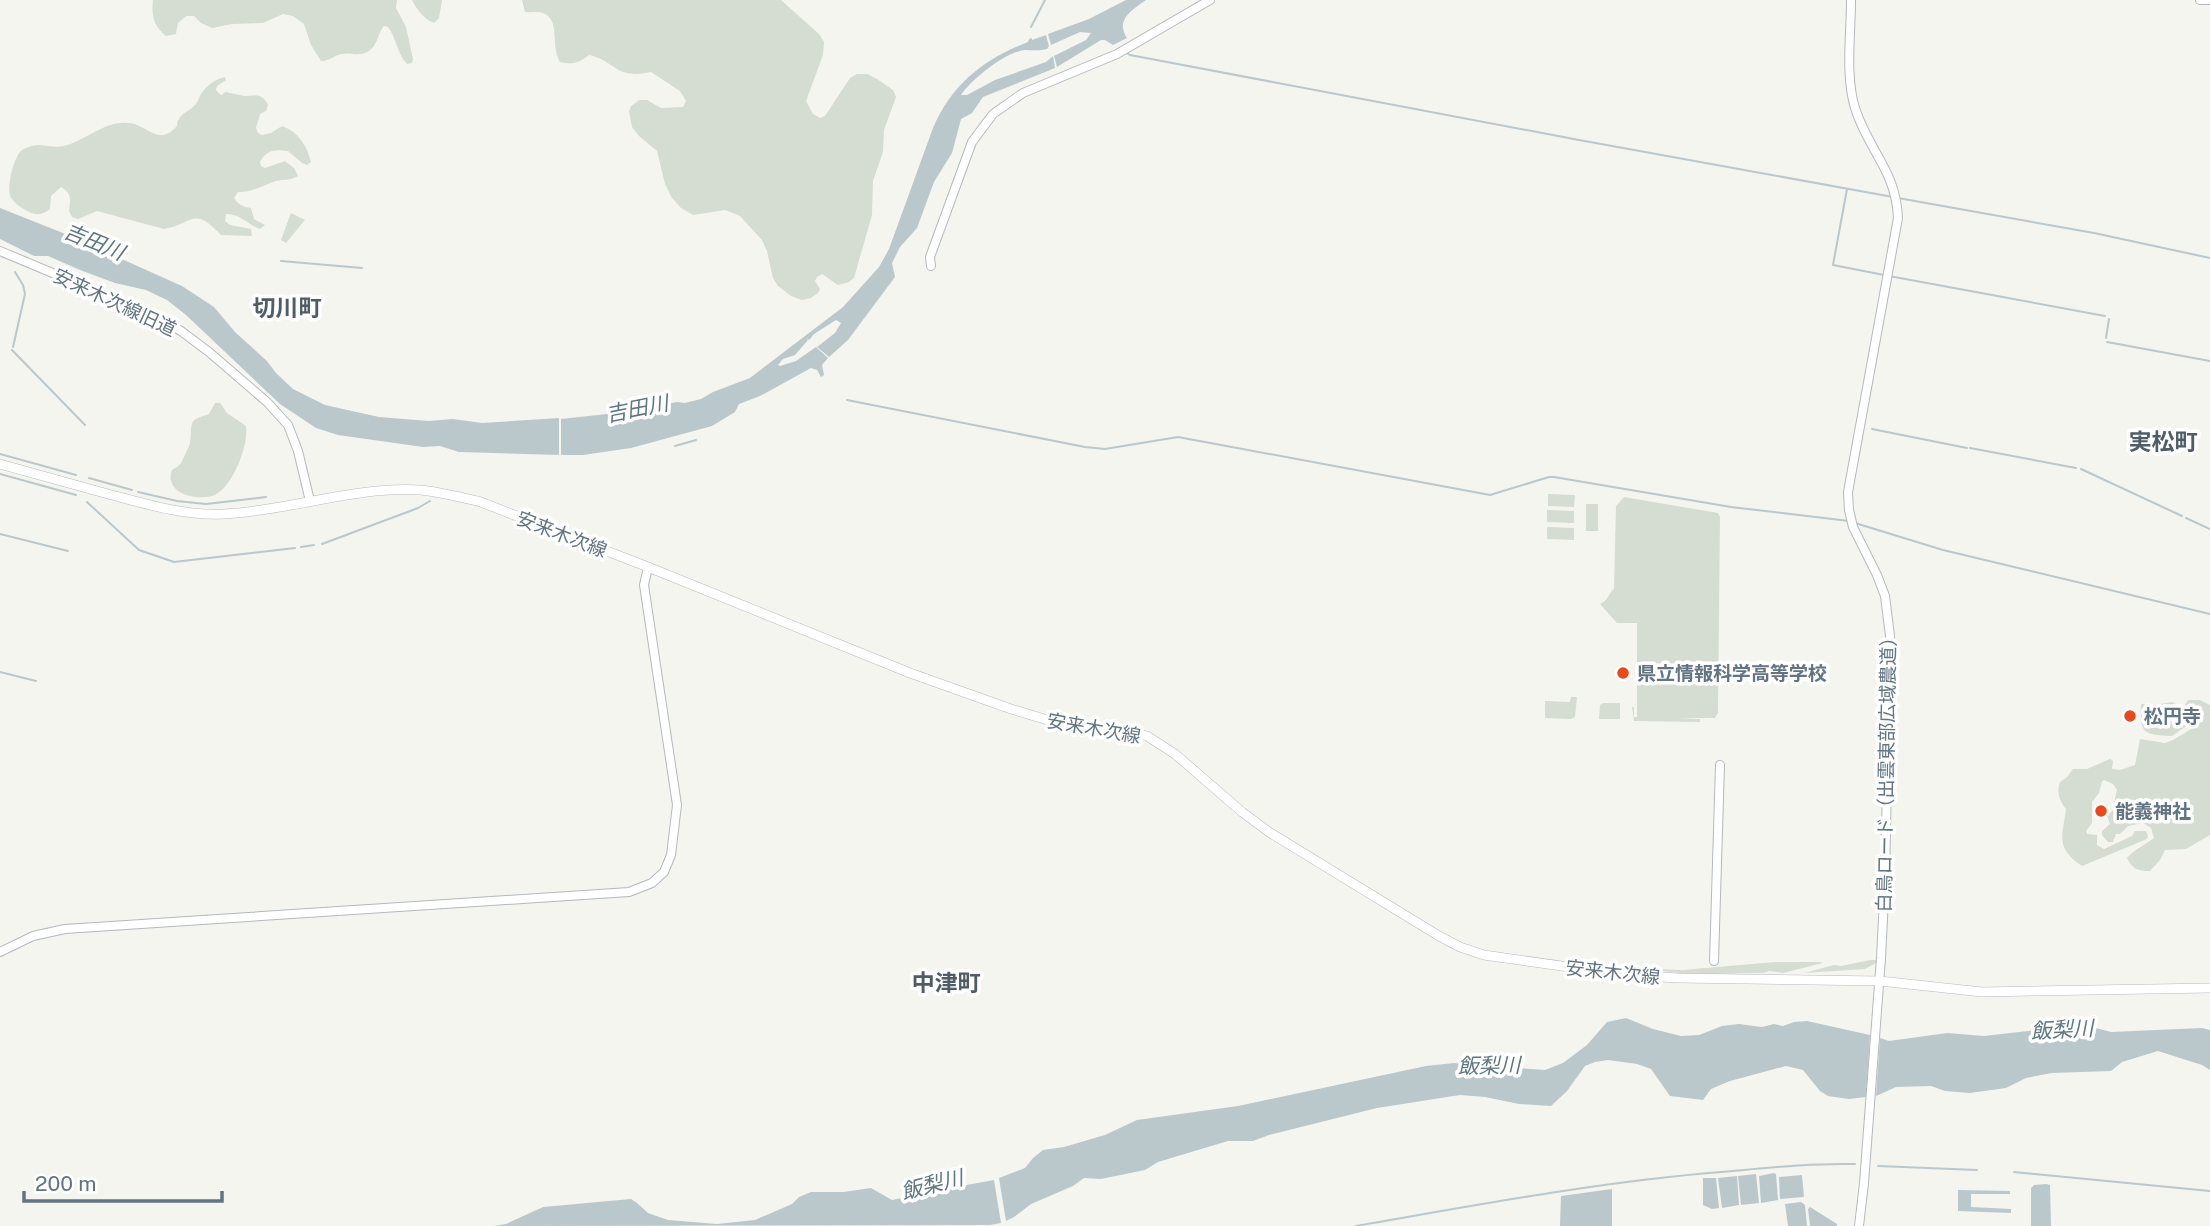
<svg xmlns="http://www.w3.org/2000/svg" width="2210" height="1226" viewBox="0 0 2210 1226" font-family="'Public Sans','Noto Sans JP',sans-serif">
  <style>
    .green { fill: #d5dcd1 }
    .water { fill: #bac7cb }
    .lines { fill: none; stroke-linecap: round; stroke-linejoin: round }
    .stream { stroke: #bac7cb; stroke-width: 2 }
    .secondary-casing { stroke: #b3b9bd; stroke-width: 10 }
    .primary-casing { stroke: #b6babe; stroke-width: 10 }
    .secondary { stroke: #fff; stroke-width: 8 }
    .primary { stroke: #fff; stroke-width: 9 }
    .poi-dot { fill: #ea491b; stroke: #fff; stroke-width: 2.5 }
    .labels { text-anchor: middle; stroke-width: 7; stroke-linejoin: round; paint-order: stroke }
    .street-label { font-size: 19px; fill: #627483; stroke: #fff }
    .poi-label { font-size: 19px; font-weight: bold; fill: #627483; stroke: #fff; text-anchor: start }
    .water-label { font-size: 21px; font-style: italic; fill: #5e7780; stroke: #fff }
    .quarter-label { font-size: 23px; font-weight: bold; fill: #505d67; stroke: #fff }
  </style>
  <rect width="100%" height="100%" fill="#f5f5f0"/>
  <path class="green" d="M153,0H397L396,8L406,27L413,59L412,63L407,64C397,54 397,39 388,27L384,26C377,34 378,48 365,53C358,56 350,52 342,54C334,55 331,61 321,61L311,45L304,24L293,16L283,14L263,23L232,24L212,28L201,23L194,16H186L178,23L176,34L166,36C154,27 151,15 153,0Z
    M412,0H442L439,18L434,23C424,19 417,10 412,0Z
    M522,0H781L819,34L824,42L823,55L806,101L813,114L820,118L825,116L850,78L857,74H867L877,79L893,90L896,97L884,130L883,152L873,181L872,215L854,278L849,282L838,285L822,274L817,277L815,281L820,289L818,293L811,298L802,300L791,296L778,286L773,278L767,251L762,240L740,216L725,210L693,215L681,208L672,198L665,184L657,151L639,136L632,127L629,111L631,106L639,100H647L661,108L683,107L686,101L680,91L651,72C615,80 616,61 589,55C579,63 572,65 560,62C550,45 561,20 543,13C538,11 531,13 525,12Z
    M225,77L226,80L217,86L216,90L221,95L226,92C232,93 238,95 244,96C255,96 262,92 268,105L266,111L260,114L256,128L258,133L262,135L271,133L282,126C298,132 307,145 311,162L307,165L302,163L288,151C275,149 266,150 260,162L261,166L265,168L285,161L294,168L298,176C290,181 284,179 276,181C263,185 251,193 238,192L234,198C239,205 243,207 251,208L254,219L265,225L260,229C248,225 240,213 226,214L225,221L230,225L251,229L252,236L221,235C193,205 193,224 164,229L97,211L78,219L72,217L69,211C70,200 73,194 61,187L51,196L50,209C46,212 41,215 35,214C27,212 12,203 10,195C7,185 14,156 22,150C38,140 49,149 64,146C87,140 105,120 129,123C150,126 158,147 177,126C178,113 188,113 196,104C198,102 199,97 201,94C207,85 215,79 225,77Z
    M291,213L305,220L286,243L281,240Z
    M215,403H220L227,413L246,426C249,445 233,486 215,495C202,500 175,497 171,481C170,478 171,472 172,470C175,468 179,466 181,463C182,462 190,444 190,443C193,423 186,421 209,414Z
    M1548,494L1575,495L1574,507L1548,506Z
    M1624,497L1718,513L1720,517L1718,713L1715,718H1679L1700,719V722L1634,721L1632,707H1634V717H1637V623H1617L1600,604L1605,601L1614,588L1616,506Z
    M1586,504H1598V531H1586Z
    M1547,510L1574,511V523L1547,522Z
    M1547,527L1574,528V540L1547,539Z
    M1571,697H1577L1575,717L1571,719L1545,718V701L1570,702Z
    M2188,700H2200L2210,705V835L2186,849L2165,850L2160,860L2150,871C2138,871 2132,869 2127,858C2135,849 2145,845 2154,838L2151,828L2143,823L2128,826L2120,834H2116L2113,842H2108L2102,835V831L2110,824L2107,816L2112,811L2117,790L2113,784L2104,780L2102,781L2099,793L2092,802V823L2086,831L2087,834L2097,835V845L2104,849L2132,836L2135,831H2146L2148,836L2147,839L2082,866C2054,847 2063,835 2066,809C2060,801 2056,792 2060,782L2067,777L2073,769H2087L2110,759L2113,761L2112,769L2120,770L2135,765L2140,739L2165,743L2173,740L2196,726L2197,713L2185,705Z
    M2172,702C2181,705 2186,714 2193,720L2192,722L2172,736C2142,735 2140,733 2141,704H2160Z
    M1603,703H1620V719H1599L1600,705Z
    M1870,960H1876V963L1865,969L1804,973L1834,965L1841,966Z
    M1775,962H1820L1823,963L1783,973L1769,971L1763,973L1692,974L1629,968L1683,970Z"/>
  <path class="water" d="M1126,0H1146C1132,10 1115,20 1127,38L1113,45L1105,40H1101L1057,67L1054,56L1086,40L1091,33L1080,32L1051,45L1048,34L1089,19Z
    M1046,35L1049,46L1047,49C1040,51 1033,50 1025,50C1005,52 972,79 961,95H967L995,80L1046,62L1053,56L1055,68L983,97L972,113L961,119L952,153L934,182L917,228L900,247L892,263L895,277L848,340L829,357L817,347L835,333L841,323L836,320L814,334L809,340L807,338L808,340L795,355L783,359L778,365L780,366L796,361L816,347L828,358L822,365L824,375L821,377L817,370L811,368L760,396L739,404L735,412L712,426L631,448L583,455H561V419L607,414L677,402L685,403L701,399L713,392L750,378L843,307L879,267L889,249L933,128C952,84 984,59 1028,42L1029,39L1032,38V40Z
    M0,208L68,235L182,286L214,307L235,332L267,361L276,373L293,389L325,405L379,417L429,421L453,419L482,423L559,418V455L459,452L440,446L423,447L338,435L316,428L280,404L186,315L167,300L146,290L115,283L80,270L48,256H34L0,239Z
    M1626,1018L1653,1029L1681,1036L1699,1035L1722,1026L1739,1024L1762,1027L1774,1024L1783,1026L1794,1022L1807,1021L1870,1035L1866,1097L1849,1099L1828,1096L1820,1091L1803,1070L1786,1066L1730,1081L1711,1089L1703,1100L1670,1096L1651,1069L1637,1064L1608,1060L1595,1062L1585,1066L1567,1091L1551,1106L1519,1104L1485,1097L1460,1095L1377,1108L1269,1135L1253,1141H1228L1158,1162L1145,1170L1101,1179L1084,1178L1073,1186L1031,1204L1014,1217L1006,1221L999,1178L1025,1168L1033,1158L1043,1150L1064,1147L1105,1135L1137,1120L1238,1106L1426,1066L1454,1063L1545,1070L1563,1063L1587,1045L1607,1022Z
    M2096,1028L2111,1032L2202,1028L2210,1030V1070L2202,1065L2158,1051L2122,1062L2111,1071L2052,1073L2026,1078L2006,1088L1970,1093L1945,1091L1931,1086L1896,1087L1876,1096L1880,1038L1889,1041L1947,1033L1984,1036L2028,1031Z
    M1774,1173L1776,1174L1778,1200L1761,1203L1759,1176Z
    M1756,1174L1759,1203L1741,1205L1738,1176Z
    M1802,1175L1804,1197L1780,1199L1779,1177Z
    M1737,1176L1739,1205L1722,1208L1718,1178Z
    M1703,1178H1716L1719,1208L1712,1209L1703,1205Z
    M994,1180L1001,1223L990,1225L494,1226L506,1224L543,1207L631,1199L637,1203L648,1213L668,1220L717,1224L755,1220L792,1204L799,1197L811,1192H844L871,1188L892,1200L911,1196L924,1188L939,1190Z
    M2046,1184L2050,1185L2051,1226H2031V1188L2034,1185Z
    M1612,1189V1226H1560L1561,1196Z
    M1958,1190L2010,1191V1194H1971V1207L2011,1209V1213L1958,1211Z
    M1801,1202L1805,1205L1807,1226H1788L1785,1204Z
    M1810,1207L1837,1224V1226H1810L1808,1209Z"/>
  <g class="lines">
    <path class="stream" d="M1031,27L1045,0
      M1125,52L1130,55L1579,140L1893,197
      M1847,189L1833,265L1884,275
      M1898,198L2094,233L2210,258
      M281,261L362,268
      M1889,276L2105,316
      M2106,338L2109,319
      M2107,342L2210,361
      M13,347L25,294L23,285L15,272
      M12,350L85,425
      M847,400L1085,447L1105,449L1178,437L1490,495L1549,477H1554L1731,507L1849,521
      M1872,429L1967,448
      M675,446L696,440
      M1970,448L2076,468
      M0,454L76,475
      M2081,469L2182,516
      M0,474L76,495
      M89,478L132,490
      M138,492L177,501L206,504L266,497
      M87,502L139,550L174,562L295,548
      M2186,518L2210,529
      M1855,523L1943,550L2210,614
      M0,534L68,551
      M322,544L418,508L430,501
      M301,547L314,545
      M0,672L36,681
      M1878,1166L1977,1170
      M2014,1172L2210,1191
      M1356,1226C1477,1205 1598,1182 1721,1172C1766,1168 1810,1163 1855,1164"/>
    <defs>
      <path id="secondary" d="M1851,0C1851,35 1845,75 1855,108C1868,150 1896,170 1898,218L1848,492L1849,510L1853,527L1877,575L1885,596L1890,636L1885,879L1881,958L1864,1183L1859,1226
        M2200,0H2210
        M0,251L148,313L181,331L209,352L267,402L288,425L298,451L310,501
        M931,266L930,257L972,142L993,114L1023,93L1117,54L1210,0
        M0,952L33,936L65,929L629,892L652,883L664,872L671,855L677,805L644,585L648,567
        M1714,961L1720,765"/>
      <path id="primary" d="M0,464C36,474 72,484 108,494C146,504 184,516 224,514C289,511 354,486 420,490C440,492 459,497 478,501L648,567L910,673L1011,709L1051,721L1115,728L1147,736L1175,754L1242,812L1269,832L1439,936L1460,947L1484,955L1625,975L1678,978L1880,981L1982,992L2210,988"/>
    </defs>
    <use href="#secondary" class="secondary-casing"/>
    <use href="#primary" class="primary-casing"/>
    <use href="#secondary" class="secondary"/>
    <use href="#primary" class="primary"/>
  </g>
  <g class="poi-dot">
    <circle cx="1623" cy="673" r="7"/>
    <circle cx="2130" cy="716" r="7"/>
    <circle cx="2101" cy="811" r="7"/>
  </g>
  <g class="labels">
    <g class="street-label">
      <text transform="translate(115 302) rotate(25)" y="7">安来木次線旧道</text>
      <text transform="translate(562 534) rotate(21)" y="7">安来木次線</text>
      <text transform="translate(1094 728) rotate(10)" y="7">安来木次線</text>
      <text transform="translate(1886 770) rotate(-89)" y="7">白鳥ロード（出雲東部広域農道）</text>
      <text transform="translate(1613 972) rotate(6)" y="7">安来木次線</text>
    </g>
    <g class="poi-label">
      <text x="1637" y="680">県立情報科学高等学校</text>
      <text x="2144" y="723">松円寺</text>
      <text x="2115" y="818">能義神社</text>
    </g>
    <g class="water-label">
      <text transform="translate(94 242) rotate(22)" y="7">吉田川</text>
      <text transform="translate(637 409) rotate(-11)" y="7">吉田川</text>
      <text transform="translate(2062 1030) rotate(-3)" y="7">飯梨川</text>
      <text transform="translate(1489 1066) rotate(-1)" y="7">飯梨川</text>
      <text transform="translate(932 1185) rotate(-14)" y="7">飯梨川</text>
    </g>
    <g class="quarter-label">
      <text x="287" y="316">切川町</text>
      <text x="2163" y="450">実松町</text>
      <text x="946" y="991">中津町</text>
    </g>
  </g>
  <path d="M24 1191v10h198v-10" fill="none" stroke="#627483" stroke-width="3.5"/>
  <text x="35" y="1191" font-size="21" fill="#627483" stroke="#ffffff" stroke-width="5" paint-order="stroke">200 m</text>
</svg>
